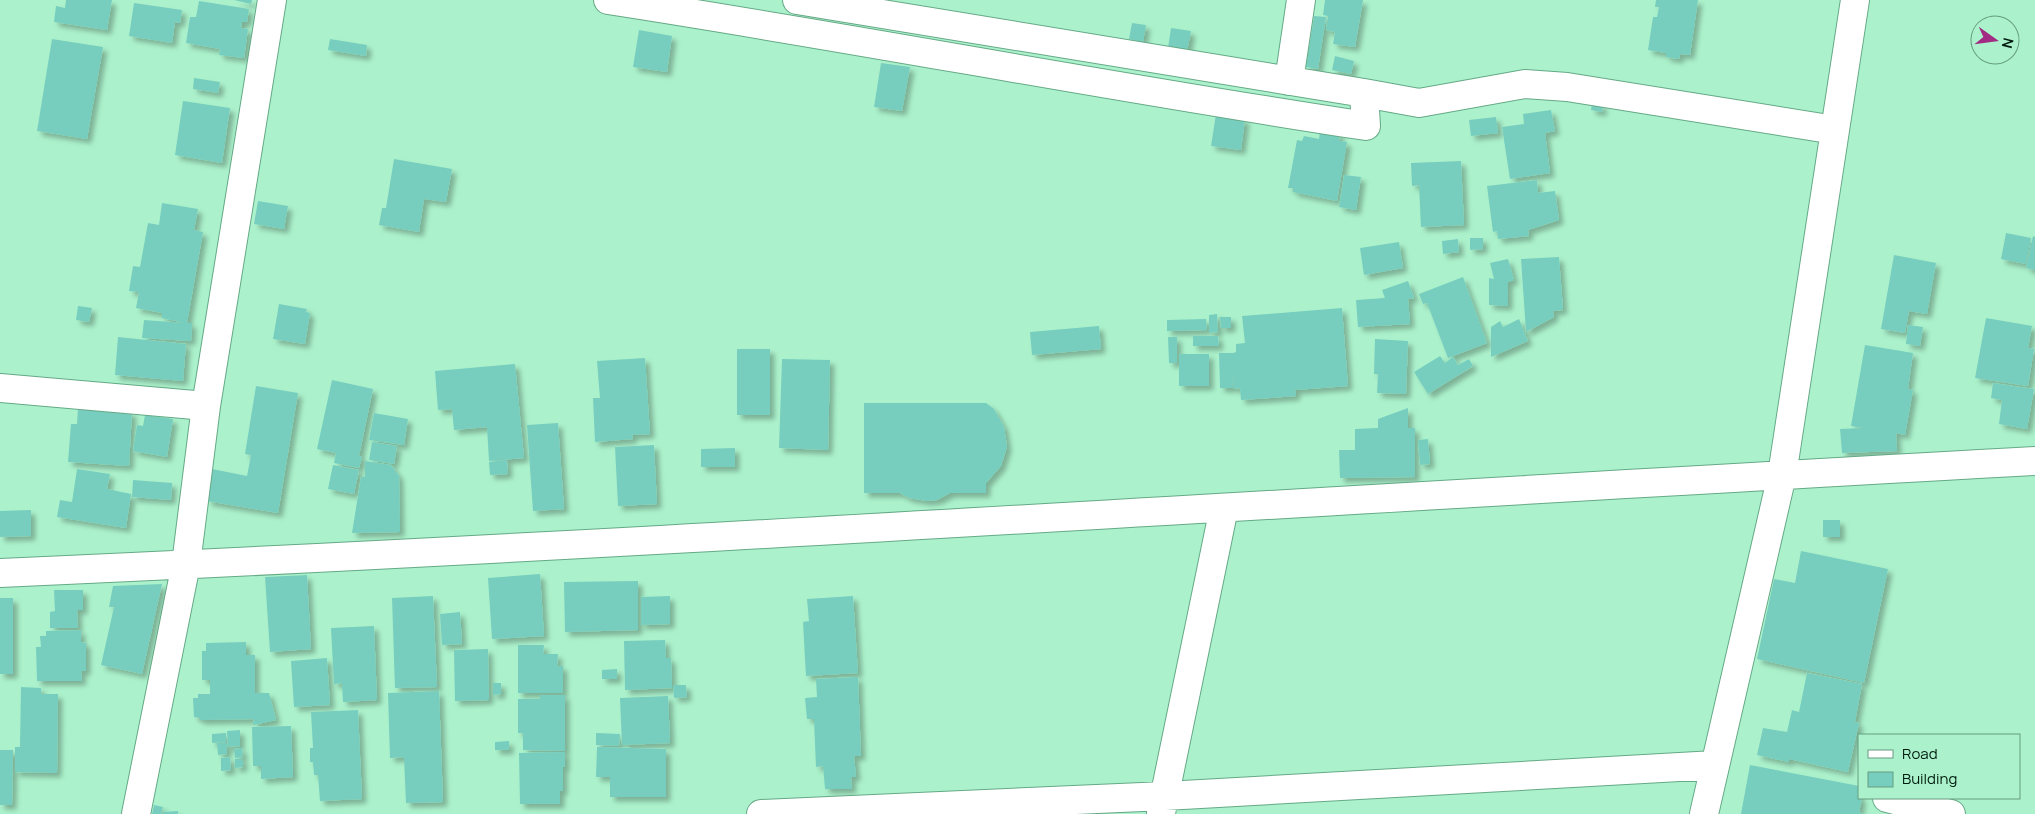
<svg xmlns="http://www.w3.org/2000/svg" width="2035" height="814" viewBox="0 0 2035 814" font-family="Manrope,sans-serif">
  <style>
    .building { fill: #78cebe; filter: url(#shadow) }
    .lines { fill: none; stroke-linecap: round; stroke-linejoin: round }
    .minor-casing { stroke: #65a986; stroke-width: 30 }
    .minor { stroke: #fff; stroke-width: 28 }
  </style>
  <defs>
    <filter id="shadow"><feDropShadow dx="4.5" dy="4.5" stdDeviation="2.5" flood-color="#0004"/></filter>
  </defs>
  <rect width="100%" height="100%" fill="#abf2cc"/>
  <path class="building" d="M66,0H112L107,30L54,22L56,6L65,8Z
    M234,0H252L251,4Z
    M1325,0H1363L1355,47L1333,44L1335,32L1326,30L1328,16L1323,15Z
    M1656,0H1698L1690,55L1680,54L1679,59L1666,57V53L1648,50L1653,17H1657L1659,7H1655Z
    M199,1L249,9L247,22H242L241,28L248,29L244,58L219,55L220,49L186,43L190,17H196Z
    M134,3L182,10L180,23L175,22L172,43L129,36Z
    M1314,16L1326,17L1318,69L1306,67Z
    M1132,23L1146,25L1143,42L1129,39Z
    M1171,28L1191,31L1187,51L1168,48Z
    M639,30L672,36L667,72L633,67Z
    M52,39L103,47L87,139L37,131Z
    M330,39L367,45L366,56L328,50Z
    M1335,56L1354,61L1351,74L1332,70Z
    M881,63L910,67L902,111L874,107Z
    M194,78L220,82L218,93L193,89Z
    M183,101L230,108L222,163L175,155Z
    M1592,103L1603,105L1602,112L1591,110Z
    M1551,110L1555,131L1545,133L1550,173L1510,179L1502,127L1524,124L1523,114Z
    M1216,114L1245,119L1241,150L1211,146Z
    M1496,117L1498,133L1471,136L1469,120Z
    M1320,130L1340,133L1339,141L1347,142L1337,201L1293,192V188H1288L1297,140L1302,141L1304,136L1319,139Z
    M394,159L452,169L446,202L424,199L419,232L379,225L382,208H386Z
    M1461,161L1464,225L1421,227L1419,185L1412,186L1411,163Z
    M1344,175L1361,177L1356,210L1339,207Z
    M1537,180L1538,193L1555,191L1559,220L1528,230L1529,236L1498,239L1497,231L1493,232L1487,186Z
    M258,201L288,206L284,229L254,224Z
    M162,203L198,209L194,230L203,232L187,323H192L191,341L142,338L144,320L185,323L162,318V313L136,308L139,292L129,291L133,266L140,267L148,223L159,225Z
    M2006,233L2031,238L2026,264L2001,259Z
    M2033,236L2035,237V270L2026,268Z
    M1470,238H1483V249L1470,250Z
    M1458,239L1459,252L1443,254L1442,241Z
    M1399,242L1403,268L1364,275L1360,248Z
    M1894,255L1936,263L1927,314L1909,311L1905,333L1881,329Z
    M1559,257L1563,310L1553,311L1554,317L1526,332L1521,259Z
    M1508,259L1514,280L1508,282V306L1489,305V278L1494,279L1490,263Z
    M1463,277L1487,343L1448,358L1427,303L1423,304L1419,294Z
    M1408,281L1414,298L1408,299L1410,324L1358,327L1356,300L1385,298L1382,290Z
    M279,304L307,309L306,312L310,313L305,344L273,339Z
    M78,306L92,308L89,322L76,320Z
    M1342,308L1348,386L1295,390L1296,396L1241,400L1240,388L1234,389L1233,369V388H1220L1219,353H1233L1236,352V344L1245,343L1242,316Z
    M1217,314L1218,332L1209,333V315Z
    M1220,317H1231V328H1221Z
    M1986,318L2032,326L2028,348L2034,349L2028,386L1975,378Z
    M1206,319L1207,330L1167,331V320Z
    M1519,319L1528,341L1491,357V327L1500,321L1503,327Z
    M1908,325L1923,327L1920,346L1906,344Z
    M1099,326L1101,349L1032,355L1030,332Z
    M1193,336H1218L1219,346H1193Z
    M118,337L186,344L183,381L115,375Z
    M1168,337H1177V363H1169Z
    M1375,339L1408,341L1406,394L1377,393L1378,374H1374Z
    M1865,345L1913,353L1908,389L1913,390L1905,435L1896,433L1897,451L1842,453L1840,429L1864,428L1851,426Z
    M737,349H770V415H737Z
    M1179,354H1209V386H1179Z
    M1440,356L1445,363L1453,357L1458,365L1469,359L1473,366L1428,394L1414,372Z
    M645,358L650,434L632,435L633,439L595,442L593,398H600L597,361Z
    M782,359L830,360L828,450L779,448Z
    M515,364L524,458L489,461L487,427L454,430L452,409L438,410L435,371Z
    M332,380L373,389L359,456L362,457L359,468L334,463L336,453L317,449Z
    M1993,383L2034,389L2027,429L1999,424L2002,400L1991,398Z
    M256,386L298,393L278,513L207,501L212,469L247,476L251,455L245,454Z
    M864,403H986L994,409L1004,427L1007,447L1001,466L986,483V493H950L937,500L927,501L909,498L900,493H864Z
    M78,408L132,412L129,466L68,462L71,424H77Z
    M1408,408V428H1415V477L1340,478L1339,450H1355V429L1378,428V419Z
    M374,413L408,419L404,445L369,440Z
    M145,415L173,419L167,457L133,451L137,425L143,426Z
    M558,423L564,509L533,511L527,425Z
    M1428,439L1430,464L1420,465L1418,440Z
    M372,442L397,446L394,464L369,460Z
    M654,445L657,504L618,506L615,447Z
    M735,448V467H701V449Z
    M507,460L508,474L490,475L489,462Z
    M365,461L391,465L399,476L400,532L352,533L361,477H365Z
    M333,465L359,470L354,494L328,489Z
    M77,469L110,474L107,489L131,494L126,528L57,517L60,500L72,502Z
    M133,480L172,483L171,500L132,497Z
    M31,510V536L0,537V511Z
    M1823,520H1840V537H1823Z
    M1801,551L1888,569L1864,683L1757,659L1774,579L1795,583Z
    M540,574L544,636L492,639L488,578Z
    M307,575L311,649L270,652L265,577Z
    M638,581V630L565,632L564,582Z
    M162,584L142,674L101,665L114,607H109L113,586Z
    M54,590H83V610H77L78,628H50V612L55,611Z
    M433,596L437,687L395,688L392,598Z
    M670,596V624L641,625V597Z
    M853,596L858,673L806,676L803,622L809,621L807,599Z
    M0,598H13V674H0Z
    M460,612L462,644L442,645L440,614Z
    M374,626L377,700L343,702L342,683L334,684L331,628Z
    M81,630V642L86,643V671H81L82,681H37L36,647H41L40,636H46V631Z
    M665,640L666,658H671L672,688L625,690L624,641Z
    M246,642V655H255V693H269L276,720L253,725L254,719L200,720V718L194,717L193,698H198V694H210V680H202V651H206V643Z
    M518,645H544L543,654H558L557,666H563V693H518Z
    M488,649L489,700L455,701L454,650Z
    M327,658L330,705L294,707L291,661Z
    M617,669V679H602V670Z
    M1807,673L1862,684L1855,722L1859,723L1848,772L1789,759V762L1757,755L1763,728L1787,732L1792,710L1799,712Z
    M858,677L861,756H854L856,777H851L852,789H825L823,766L816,767L814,719H807L805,698L817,697L816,679Z
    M493,683H501V694L493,695Z
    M673,685H686L687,697L674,698Z
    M21,687L41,688V694H58L57,773L15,772V747H20Z
    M439,691L443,802L406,803L404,757L390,758L388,693Z
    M540,695H565V751L523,750V733H518V699H540Z
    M668,696L670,743L622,745L620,698Z
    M358,710L362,799L320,801L318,775H314L313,762H310V748H313L311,712Z
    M291,726L293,777L261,779V766H253L252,727Z
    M240,730V746L228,747L227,731Z
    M226,733V742L212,743V734Z
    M596,733L620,734L619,746L596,745Z
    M509,741V750H495V742Z
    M217,743H227V754L218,755Z
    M597,747L666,749V797H610V777H596Z
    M242,748L243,757L235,758L234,749Z
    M0,750H13L12,805H0Z
    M565,752V767H563V791H560V804H520L519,753Z
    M230,757L231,770L221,771V758Z
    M235,759H243V767L235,768Z
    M1750,765L1859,786V798H1862L1859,812L1863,814H1741Z
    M154,805L163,807L161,814H152Z
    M178,811V814H163V812Z"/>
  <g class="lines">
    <defs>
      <path id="minor" d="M608,0C861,39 1113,88 1366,126L1364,93L1419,103L1525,84L1567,87L1835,130
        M797,0L1364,93
        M1289,81L1301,0
        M0,388L206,406
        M0,573C679,543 1357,498 2035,461
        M1887,798L1951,814
        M1161,813L1224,508
        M136,814L186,564L206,406L272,0
        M761,814L1165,796L1715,765
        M1704,814L1782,475L1855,0"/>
    </defs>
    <use href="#minor" class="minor-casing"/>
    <use href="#minor" class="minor"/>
  </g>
  <rect x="1858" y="734" width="162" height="65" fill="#abf2cc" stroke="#679c80"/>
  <rect x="1868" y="750" width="25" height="8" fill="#ffffff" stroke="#679c80"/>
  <text x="1902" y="759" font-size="15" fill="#001b0f">Road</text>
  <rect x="1868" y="772" width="25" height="15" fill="#78cebe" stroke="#679c80"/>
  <text x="1902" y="784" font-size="15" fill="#001b0f">Building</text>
  <g transform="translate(1995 40) rotate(104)"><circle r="24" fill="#abf2cc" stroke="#679c80"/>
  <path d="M0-4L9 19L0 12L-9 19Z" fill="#a22b83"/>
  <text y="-8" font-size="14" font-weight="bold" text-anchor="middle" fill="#001b0f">N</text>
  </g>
</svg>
